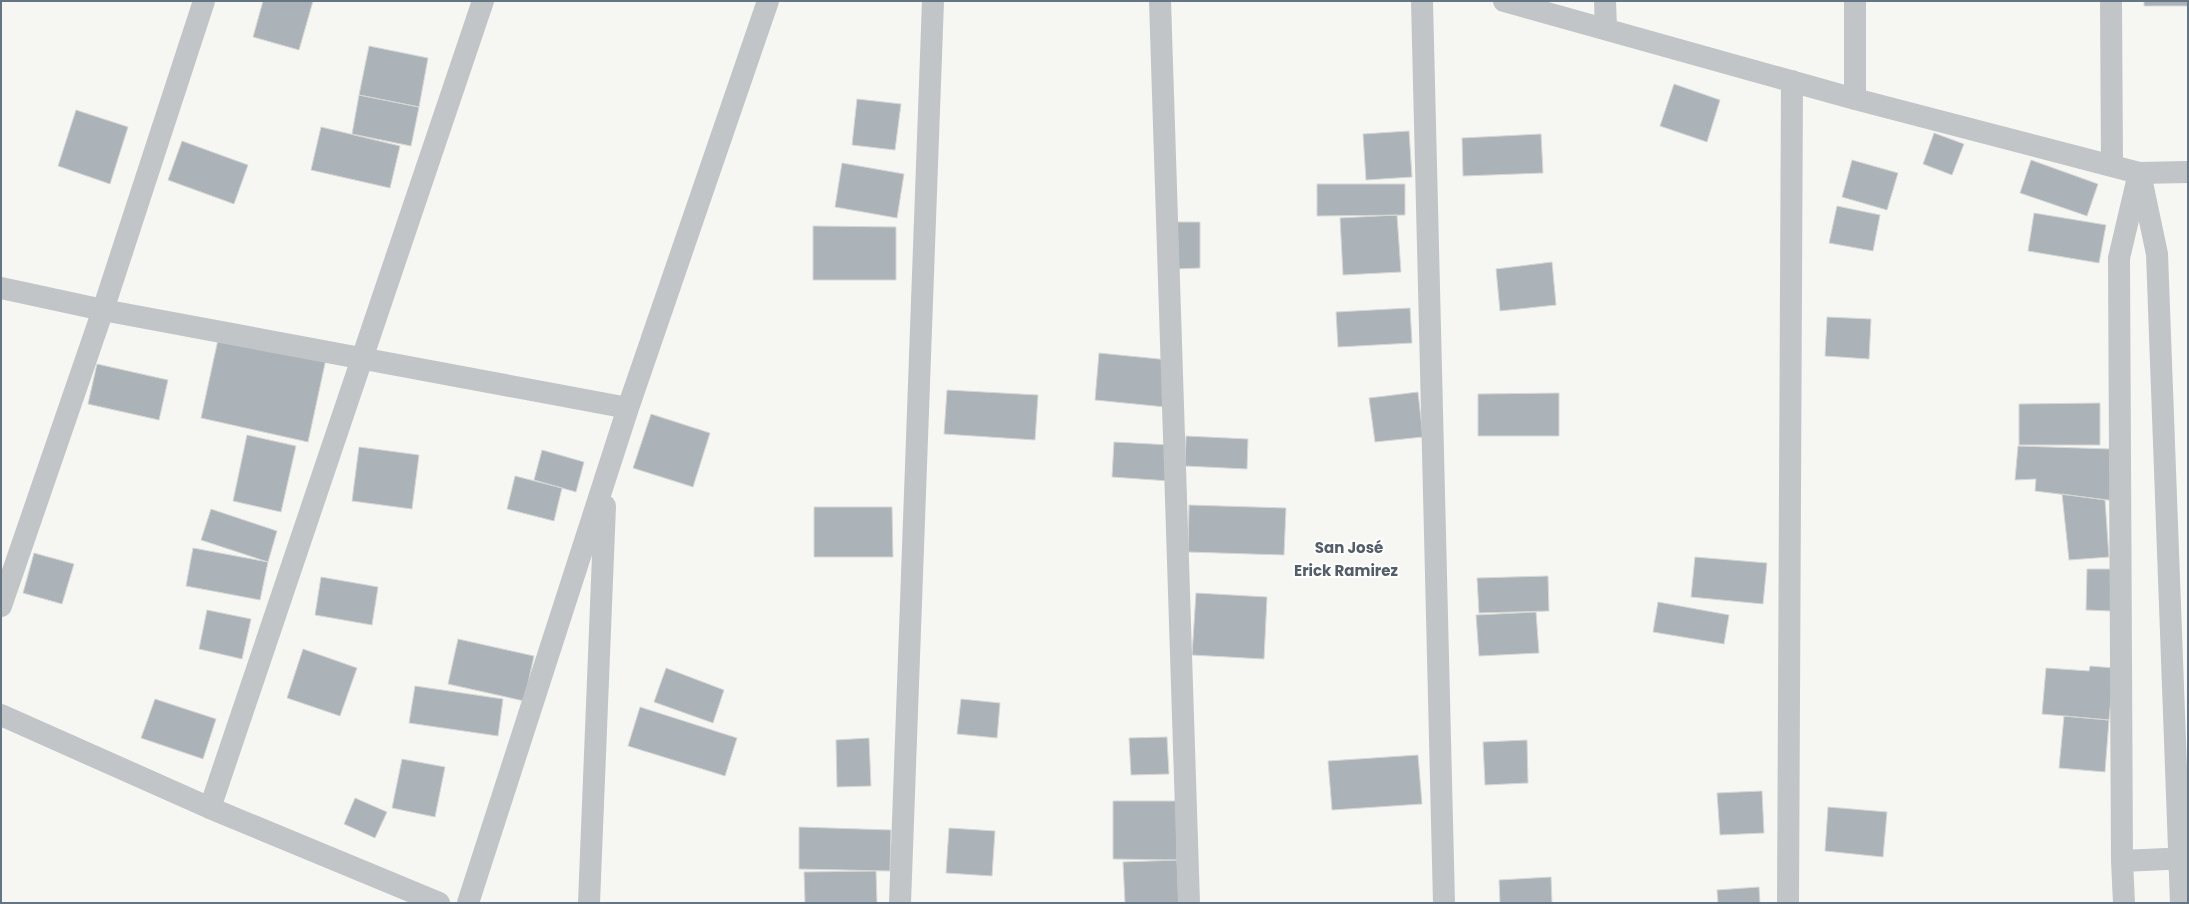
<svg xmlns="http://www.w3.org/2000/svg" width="2189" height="904" viewBox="0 0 2189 904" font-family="Poppins,sans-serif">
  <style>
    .building { fill: #abb2b8; stroke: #d7d8d5 }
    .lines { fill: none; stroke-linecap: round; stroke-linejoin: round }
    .minor { stroke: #c1c5c8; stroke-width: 22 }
    .labels { text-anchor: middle; stroke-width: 4; stroke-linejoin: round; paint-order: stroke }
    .neighbourhood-label { font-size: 15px; font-weight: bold; fill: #535e69; stroke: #fff }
  </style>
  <rect width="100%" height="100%" fill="#f6f6f3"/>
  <path class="building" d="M263,1H313L299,50L253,37Z
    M2144,1H2188V6H2144Z
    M369,46L428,58L419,107L359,95Z
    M1674,84L1720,100L1707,142L1660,126Z
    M359,95L419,107L411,146L352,134Z
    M857,99L901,104L895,150L852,145Z
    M76,110L128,127L110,184L58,166Z
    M321,127L400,146L390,188L311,170Z
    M1409,131L1412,177L1366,180L1363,134Z
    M1934,133L1964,144L1952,175L1923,164Z
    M1541,134L1543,173L1463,176L1462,138Z
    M182,141L248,165L234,204L168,180Z
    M1852,160L1898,173L1887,210L1842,197Z
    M2031,160L2098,184L2087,216L2020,193Z
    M842,163L904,174L897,218L835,207Z
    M1317,184H1405V215L1317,216Z
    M1837,206L1880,215L1873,251L1829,243Z
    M2034,213L2106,225L2099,263L2028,251Z
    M1397,215L1401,272L1343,275L1340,218Z
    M1173,222H1200V268L1174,269Z
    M813,226L896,227V280H813Z
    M1552,262L1556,305L1500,311L1496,269Z
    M1410,308L1412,343L1338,347L1336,312Z
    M1827,317L1871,319L1869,359L1825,356Z
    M219,335L326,359L308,442L201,418Z
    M1099,353L1169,360L1165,407L1095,400Z
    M97,364L168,380L159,420L88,404Z
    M947,390L1038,395L1035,440L944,434Z
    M1418,392L1423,437L1375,442L1369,398Z
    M1559,393V436H1478V394Z
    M2100,403V445H2019V404Z
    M651,414L710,433L693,487L633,468Z
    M247,435L296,446L281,512L233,501Z
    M1186,436L1248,439L1247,469L1185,466Z
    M1114,442L1171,445L1169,481L1112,477Z
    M2018,446L2111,449L2116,501L2035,491L2036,479L2015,480Z
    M359,447L419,455L412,509L352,501Z
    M542,450L584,462L576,492L534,480Z
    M515,476L562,488L554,521L507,509Z
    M2062,494L2105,500L2109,557L2069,560Z
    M1189,505L1286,508L1284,555L1188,552Z
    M814,507H892L893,557H814Z
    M211,509L277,531L268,562L201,540Z
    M193,548L268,562L260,600L186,586Z
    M34,553L74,564L62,604L23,593Z
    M1695,557L1767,563L1763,604L1691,597Z
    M2087,569H2112L2111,611L2086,610Z
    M1548,576L1549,611L1479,613L1477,578Z
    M321,577L378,587L372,625L315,615Z
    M1196,593L1267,597L1264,659L1192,655Z
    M1658,602L1729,615L1724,644L1653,632Z
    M207,610L251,619L242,659L199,649Z
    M1536,612L1539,653L1479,656L1476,615Z
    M458,639L534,656L524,701L448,684Z
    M303,649L357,668L340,716L287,698Z
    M2090,666L2114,668L2109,720L2042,714L2046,668L2089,671Z
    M666,668L724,690L713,723L654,702Z
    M415,686L503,699L498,736L409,723Z
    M155,699L216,719L203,759L141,738Z
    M961,699L1000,703L997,738L957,734Z
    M640,707L737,738L725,776L628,746Z
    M2064,716L2109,720L2105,772L2059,768Z
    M1167,737L1169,774L1131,775L1129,738Z
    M869,738L871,786L837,787L836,740Z
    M1527,740L1528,783L1485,785L1483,742Z
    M1418,755L1422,804L1332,810L1328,761Z
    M402,759L445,767L435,817L392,808Z
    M1762,791L1764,833L1720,835L1717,793Z
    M355,798L387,812L375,838L344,824Z
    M1113,801H1177V860L1113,859Z
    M1828,807L1887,812L1883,857L1825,851Z
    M799,827L891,830L890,871L799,869Z
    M949,828L995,831L992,876L946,873Z
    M1177,860L1179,903H1125L1123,862Z
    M876,871L877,903H805L804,872Z
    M1551,877L1552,903H1500L1499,880Z
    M1759,887L1760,903H1718L1717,890Z"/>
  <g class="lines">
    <path class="minor" d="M1160,1L1189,903
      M1422,1L1444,903
      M1504,1L1855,99L2112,166L2139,173L2188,172
      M1605,1L1606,28
      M2111,1L2112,166
      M1855,99V1
      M2141,178L2157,254L2181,903
      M1,288L103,310L628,408
      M1,606L103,310L204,1
      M1,715L210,808L439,903
      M210,808L483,1
      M2122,861L2188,858
      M468,903L628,408L768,1
      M589,903L605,506
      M900,903L933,1
      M1788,903L1792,81
      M2124,903L2122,861L2119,258L2139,173"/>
  </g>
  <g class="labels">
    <g class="neighbourhood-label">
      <text x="1349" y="553">San José</text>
      <text x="1346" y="576">Erick Ramirez</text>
    </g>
  </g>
  <rect width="2189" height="904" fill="none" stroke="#657584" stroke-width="4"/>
</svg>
